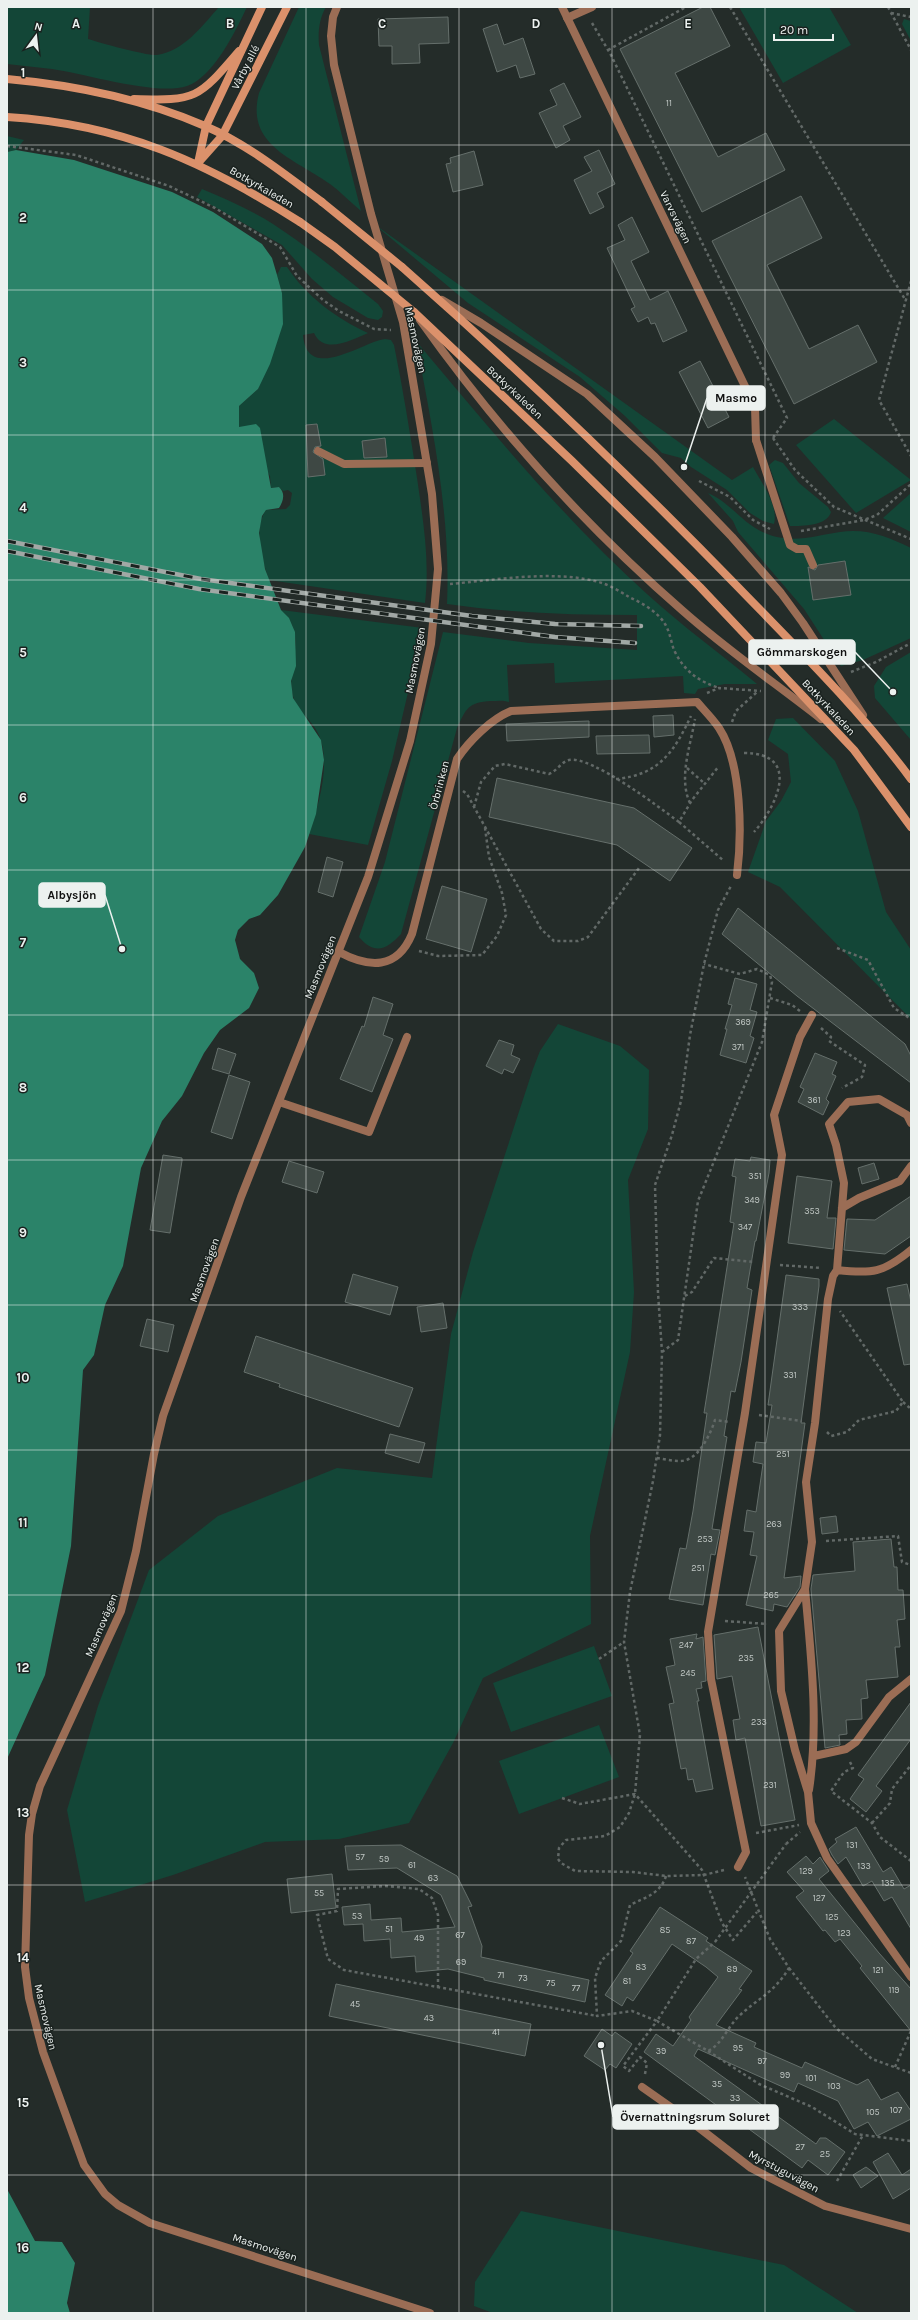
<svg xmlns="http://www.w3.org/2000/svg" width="918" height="2320" viewBox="0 0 918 2320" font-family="Karla,sans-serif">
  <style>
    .green { fill: #134637 }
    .water { fill: #2b8369 }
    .building { fill: #3e4844; stroke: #656f6b }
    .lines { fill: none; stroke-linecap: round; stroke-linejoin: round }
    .path { stroke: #626967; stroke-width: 2.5; stroke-dasharray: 3 3; stroke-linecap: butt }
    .lane { stroke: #9b6d55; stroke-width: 8 }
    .street { stroke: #9b6d55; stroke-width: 8 }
    .secondary { stroke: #db916b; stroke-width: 8 }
    .rail-casing { stroke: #a1a8a5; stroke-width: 4.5 }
    .rail { stroke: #1a221f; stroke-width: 3; stroke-dasharray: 9; stroke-linecap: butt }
    .path-bridge { stroke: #626967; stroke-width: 2.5; stroke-dasharray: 3 3; stroke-linecap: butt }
    .secondary-bridge { stroke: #db916b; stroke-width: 8 }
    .grid { fill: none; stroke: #ecf1ef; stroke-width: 1; stroke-opacity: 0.55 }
    .labels { text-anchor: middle; stroke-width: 3; stroke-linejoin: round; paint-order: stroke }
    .number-label { font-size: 9px; fill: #c0c7c4 }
    .street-label { font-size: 11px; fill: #ecf1ef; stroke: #1a221f }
    .grid-label { font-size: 13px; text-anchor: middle; font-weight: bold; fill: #ecf1ef; stroke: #1a221f; stroke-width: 3; stroke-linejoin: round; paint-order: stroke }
    .leader { fill: none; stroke: #ecf1ef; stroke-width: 1.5 }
    .callout-dot { fill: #ecf1ef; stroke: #1a221f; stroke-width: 1.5 }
    .callout { fill: #ecf1ef; stroke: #ecf1ef; stroke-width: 1.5 }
    .callout-label { font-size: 12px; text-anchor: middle; font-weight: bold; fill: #111 }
  </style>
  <rect width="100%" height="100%" fill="#242c29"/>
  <path class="green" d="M7,7H90L88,39C101,43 147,56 157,55C184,51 202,26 219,7H247C236,30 214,77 187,86C156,96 87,74 52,69C37,67 22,66 7,64Z
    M299,7H326C319,19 318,32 319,45L361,211C350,202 341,192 330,184C296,159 245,146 259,93Z
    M739,7H829L851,45L783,83Z
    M904,19L911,21V41L902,24Z
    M7,136L24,140L16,150L7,152Z
    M202,189C226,199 251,210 273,224C310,248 344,277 378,304L383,311L382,317L378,320L368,318L333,297L312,279L282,245L197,197Z
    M374,224L732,480L753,467C761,482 779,506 774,524L763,521L750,513L727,490L691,467L681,458L662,453L625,416L580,377L468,303Z
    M281,267H287C306,296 337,319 368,333C352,340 324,355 314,333L303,335C307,384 364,341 385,339L391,340L394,345C403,389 410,433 417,478C423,519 430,561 425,603L269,580C262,560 253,529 266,510L286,509L290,505L292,493L288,490L283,491L279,487L271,488L270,476L239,427V406L258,389L282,293L277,275Z
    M416,341C489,428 562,517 647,594C682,626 721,654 757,684H725L698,689L695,694L684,693L683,676L555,683L554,663L507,665L509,702C503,700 497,701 491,701C468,702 466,709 457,728L401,934C387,949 375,956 359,937L385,862L443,632L529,643L637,650V615C573,615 510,613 447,604C451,515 432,427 416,341Z
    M834,419L911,480L856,513L796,445Z
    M775,460L783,463L799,483L828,507L831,512C827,526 803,526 790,526L769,465Z
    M708,493C734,504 745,530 777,537C799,542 819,535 840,532C867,528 888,537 911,548V638L863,660L841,666L804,609L738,532L733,521Z
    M911,493V532L883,518Z
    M281,610L423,628L392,761L368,845L309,834C319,803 334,757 315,728C308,717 296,709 293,696C285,665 310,637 281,610Z
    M911,652V740L875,698L874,686L886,667Z
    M793,718L835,761L858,811L886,912L911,950V1019L780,887L748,872L766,821L781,801L791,782L788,754L768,740L776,719Z
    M558,1024L620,1046L649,1070L648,1129L628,1180L634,1292L630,1352L590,1536L591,1624L483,1678L453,1743L409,1823L339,1839L265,1842L173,1875L85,1902L67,1810L98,1706L149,1570L218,1516L337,1468L432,1478L451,1334L473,1252L533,1069L540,1051Z
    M594,1646L612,1696L511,1732L493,1683Z
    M599,1725L619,1777L519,1814L499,1761Z
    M521,2211L784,2265L858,2313H493L474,2306L475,2282Z"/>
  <path class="water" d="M16,150L74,160L172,192L213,212L262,244L272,258L277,275L282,293L283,324L270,364L258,389L239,406V427L256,424L260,428L271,488L279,487C286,494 283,501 279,508L266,510L262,516L259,533L265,569L281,610L289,618L295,632L296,666L291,681L293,698L321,740L324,760L316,814L305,847L278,895L260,915L249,919L238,930L235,940L240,959L254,973L259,988L249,1008L220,1030L204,1053L182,1096L162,1121L141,1168L123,1266L105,1305L94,1355L83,1370L71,1546L45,1675L7,1759V152Z
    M7,2189L35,2241L62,2242L75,2263L67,2303L70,2313H7Z"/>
  <path class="building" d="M703,7H710L730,46L675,73L718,157L766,133L785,170L702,212L620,49Z
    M448,17L449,43L419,44L420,63L392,64V46H379L378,19Z
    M497,24L504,45L523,38L535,74L520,78L516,65L497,72L483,29Z
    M564,83L581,117L563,126L570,140L556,148L539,113L557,105L550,90Z
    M599,150L615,184L597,193L604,207L590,214L574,180L592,171L584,157Z
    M474,151L483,185L453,192L446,164L451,163L450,158Z
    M801,196L822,238L767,265L809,349L858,325L877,362L794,404L712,241Z
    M632,217L649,252L631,261L650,300L668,291L687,331L663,342L655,323L651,324L648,317L638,322L631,309L635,307L607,248L625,240L618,225Z
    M700,361L729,417L708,428L679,372Z
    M317,424L321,446L315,447L313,452L323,459L325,475L308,477L306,425Z
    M385,438L387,457L364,458L362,441Z
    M845,561L851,595L813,600L808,567L815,570L818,565Z
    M673,715L674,735L654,737L653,716Z
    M589,721V737L507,741L506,724Z
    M649,735L650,753L597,754L596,736Z
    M497,778L634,808L692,848L670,881L617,845L489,817Z
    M327,857L343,862L333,897L318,892Z
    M442,886L487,899L471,952L426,939Z
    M738,908L905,1044L911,1056V1083L797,996L722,934Z
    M735,978L757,984L750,1010L757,1012L750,1036L754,1038L746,1063L720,1055L727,1029H725L732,1005L728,1004Z
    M373,997L393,1004L383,1035L393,1039L372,1092L340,1079L362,1026L364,1027Z
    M499,1040L514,1045L511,1055L520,1059L513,1073L504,1069L502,1074L486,1066Z
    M218,1048L236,1054L229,1074L212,1069Z
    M815,1053L837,1062L832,1074L836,1076L826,1099L829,1102L823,1115L798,1102L804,1089L800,1087Z
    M229,1075L250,1082L232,1139L211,1132Z
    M163,1155L182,1158V1161L170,1233L150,1230Z
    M751,1157L770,1160L769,1173L756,1241H755L747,1288L752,1290L741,1362L735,1392L731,1391L724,1436L727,1437L712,1529L720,1530L715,1555L711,1554L703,1605L669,1599L680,1548L686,1549L693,1511L707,1413H704L734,1223L730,1222L736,1177L732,1176L735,1159L750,1161Z
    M289,1161L324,1172L317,1193L282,1182Z
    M874,1163L879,1179L862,1184L858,1168Z
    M797,1176L832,1181L827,1218H836L833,1249L788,1243Z
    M911,1196V1236L885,1254L844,1250L847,1219L875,1220Z
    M353,1274L398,1287L390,1315L345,1302Z
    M786,1275L819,1279V1286L801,1423H805L784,1578L801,1576L800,1587L787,1607L774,1604L773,1611L746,1605L757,1556L750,1555L754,1532L744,1531L747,1510L756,1512L763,1464L753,1462L756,1442L766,1443L772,1405H768Z
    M907,1284L911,1302V1364L904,1365L887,1288Z
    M443,1303L447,1328L421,1332L417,1307Z
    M147,1319L174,1325L168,1352L140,1346Z
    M256,1336L413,1388L399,1427L279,1387L280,1384L244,1372Z
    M390,1434L425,1443L419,1463L385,1453Z
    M836,1516L838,1532L822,1534L820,1518Z
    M891,1539L894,1567H897L898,1590H903L905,1619L897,1620L900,1647H895L898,1677L866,1680L868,1698L861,1699L862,1719L846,1720L847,1734L839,1735L840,1745L825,1748L811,1589L813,1575L855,1571L853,1542Z
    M758,1627L795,1820L761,1826L745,1738L736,1740L733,1720L740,1719L732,1676L717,1679L714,1635Z
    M697,1634L696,1639L703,1637L706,1681L701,1682L702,1688L696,1689L699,1701H697L713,1789L696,1792L693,1779L688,1780L686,1768L681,1769L669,1704L674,1703L666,1667L675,1665L670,1639Z
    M911,1702V1739L876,1786L882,1791L866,1812L850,1799L864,1779L858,1775Z
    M856,1827L883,1872L891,1867L904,1889L911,1885V1929L892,1897L884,1901L872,1881L863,1886L846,1857L838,1864L832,1855L829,1849L837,1842L835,1839Z
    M401,1845L457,1876L472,1906L468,1907L482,1946L481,1957L589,1980L585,2002L484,1980V1978L448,1969L416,1972L415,1956L391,1958L390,1939L364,1941L363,1924L344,1925L342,1907L370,1904L371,1920L401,1918L402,1932L455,1927L441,1895L397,1868L348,1870L345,1846Z
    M806,1856L813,1864L820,1857L829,1871L819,1879L879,1953L911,1989V2031L860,1968L862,1966L840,1939L835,1942L825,1930L823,1931L796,1897L804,1891L787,1872Z
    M332,1874L336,1908L291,1913L287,1879Z
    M660,1907L708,1938L706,1941L752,1971L739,1989L742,1990L716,2025L756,2043L754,2047L802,2068L805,2062L857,2085L868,2079L881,2100L898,2092L911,2111V2119L877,2136L868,2122L854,2129L838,2101L798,2083L794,2092L698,2049L694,2056L816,2144L820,2138H826L845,2152L828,2175L808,2160L802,2168L644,2052L656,2034L673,2046L691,2020L689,2017L718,1977L706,1967L672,1944L633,2001L627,1997L622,2006L605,1995L633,1953L630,1951Z
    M336,1984L531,2024L525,2056L329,2016Z
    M602,2029L612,2036L615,2032L632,2044L616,2068L610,2064L605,2070L584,2056Z
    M888,2153L902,2175L911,2169V2188L893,2199L873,2162Z
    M866,2167L878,2176L861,2188L853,2175Z"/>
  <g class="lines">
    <path class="path" d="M730,7L906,301
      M888,7L911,50
      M891,13L911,17
      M592,23L611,55L787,418L773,438
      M608,50L686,7
      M7,146L76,155L169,186L215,208L280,247L297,276L323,300L339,311L374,329L391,330
      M911,281L879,400L911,456
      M773,438L795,470L834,507L911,539
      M699,481L730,497L753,520L770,529
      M801,531L864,520L877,515L911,484
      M450,584C496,580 557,569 602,583C611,586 621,592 629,597C642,603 658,612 665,624C670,632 671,642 674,650C684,671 698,681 719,688
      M851,672L876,662L911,643
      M707,693L719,688L761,691
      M732,722L736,711L757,692
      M744,753C802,753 777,806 754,832
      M687,768L704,783
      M616,779C659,775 674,752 691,716
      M463,791L467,794L541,929L554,941H578L588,937L639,868
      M690,803C678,778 691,744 695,719
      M474,807L481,782L495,766L505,764L549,774C557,771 561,762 569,760C591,755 660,808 679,822L692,800L719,766
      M679,822L724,861
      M837,948L868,960L894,1008L911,1019
      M419,951L438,956L482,955L497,936L506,915L502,893L489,857L485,828
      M770,998L792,1005L800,1011
      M821,1028L831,1037L829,1041L865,1065L862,1077L842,1088
      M780,1265L821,1268
      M685,1296L692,1292L714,1258L754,1262
      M662,1352L678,1340L698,1201L762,1042L772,982L770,975L757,969L740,974L704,964
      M903,1402L911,1409
      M759,1415L802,1421
      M827,1432L831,1436L847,1432L859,1420L896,1411L903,1402L840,1311
      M657,1458C664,1459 672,1461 679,1461C698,1462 710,1435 715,1420L730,1422
      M826,1541L898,1536L902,1562L911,1565
      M725,1621L767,1624
      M599,1659L624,1642
      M850,1762L853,1768L844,1772L831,1791L872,1823L880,1837L911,1861
      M562,1798L580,1804L635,1794L702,1870L722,1923L733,1940L757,1912
      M872,1823L890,1803L892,1789L911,1765
      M756,1833L799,1825
      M786,1844L800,1832
      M724,1870L704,1875L666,1876L633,1872L575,1871L561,1863L558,1859L559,1848L566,1840L605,1836L620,1827L629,1813L635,1794L640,1735L624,1642L630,1592L653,1481L660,1435L662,1352L658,1293L655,1185L672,1135L681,1101L690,1035L704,964L718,910L731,886
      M666,1876C660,1894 646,1897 630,1905L621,1941L601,1961L595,1978L597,2016L632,2011L657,2021L696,1959L715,1942
      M789,1968L835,2027L872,2059L911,2073
      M438,1988V1915L432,1898L419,1889L385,1886L338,1889L337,1911L317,1915L328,1959L344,1970L597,2016
      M708,2051L759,2084L812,2107L855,2134L911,2141
      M895,2067L911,2031
      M645,2074L647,2063L640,2057L629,2071L623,2066L657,2021L708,2051C722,2044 727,2028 738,2017C758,1998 774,1993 789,1968L770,1939L745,1877
      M837,2181L863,2135"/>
    <path class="lane" d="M567,18L592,7
      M442,300L481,323L587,394L655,457L732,537L781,593L803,623L863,715
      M420,320C496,427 584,525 683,611C727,650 775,683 821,719
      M756,440L790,545L797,549H806L813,565
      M318,451L344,464L427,463
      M279,1102L369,1132L407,1037
      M911,1123L907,1115L879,1099L848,1102L829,1124L836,1145L844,1183L837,1270L833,1276L828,1299L815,1423L806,1482L812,1542L805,1589L779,1631L781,1691L795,1750L808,1792L811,1823L827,1858L911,1977
      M842,1208L859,1198L900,1181L911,1166
      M837,1270C872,1274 883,1273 911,1250
      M805,1589C811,1655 819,1724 809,1790
      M814,1756L846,1749L856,1742L889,1697L911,1679
      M738,1867L746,1852L711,1679L708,1632L745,1413L782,1155L774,1115L800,1037L812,1015"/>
    <path class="street" d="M337,7L333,17L331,36L334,65L371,214L403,322L432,494L438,569L431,644L410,741L368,877L241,1197L163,1416L154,1454L136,1551L121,1611L40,1786L32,1814L29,1835L25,1967L29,1998L43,2052L84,2165L105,2194L118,2205L150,2223L430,2313
      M562,7L755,407L756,440
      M339,952C369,968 397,970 412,934L457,759C469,741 491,719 511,711L697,702C704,710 713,719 719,728C742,763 742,835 737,875
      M642,2087L689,2120L751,2168L825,2206L911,2229"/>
    <path class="secondary" d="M7,79C74,85 143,99 205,126C247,144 286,175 322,202
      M134,99C196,101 198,99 239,51
      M7,117C122,124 205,162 300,222
      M198,163L222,136L287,7
      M198,163L206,126L262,7
      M402,267C518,369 629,475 736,585C797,648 859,709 911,779
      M414,312L572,461L700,587L854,750L911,827"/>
    <defs>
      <path id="rail" d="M7,541L201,579L472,616L555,624L641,626
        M7,551L199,589L555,637L635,643"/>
    </defs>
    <use href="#rail" class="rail-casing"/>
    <use href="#rail" class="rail"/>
    <path class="path-bridge" d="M715,1942L786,1844"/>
    <path class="secondary-bridge" d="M322,202L402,267
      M300,222L335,247L414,312"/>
  </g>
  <path class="grid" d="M153,7V2313M306,7V2313M459,7V2313M612,7V2313M765,7V2313M7,145H911M7,290H911M7,435H911M7,580H911M7,725H911M7,870H911M7,1015H911M7,1160H911M7,1305H911M7,1450H911M7,1595H911M7,1740H911M7,1885H911M7,2030H911M7,2175H911"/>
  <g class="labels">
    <g class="number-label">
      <text x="669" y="106">11</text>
      <text x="743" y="1025">369</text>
      <text x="738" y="1050">371</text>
      <text x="814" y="1103">361</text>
      <text x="755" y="1179">351</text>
      <text x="752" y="1203">349</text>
      <text x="812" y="1214">353</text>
      <text x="745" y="1230">347</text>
      <text x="800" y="1310">333</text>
      <text x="790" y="1378">331</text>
      <text x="783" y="1457">251</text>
      <text x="774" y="1527">263</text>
      <text x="705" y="1542">253</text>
      <text x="698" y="1571">251</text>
      <text x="771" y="1598">265</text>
      <text x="686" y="1648">247</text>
      <text x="746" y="1661">235</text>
      <text x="688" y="1676">245</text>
      <text x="759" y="1725">233</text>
      <text x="770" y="1788">231</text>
      <text x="852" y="1848">131</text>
      <text x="360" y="1860">57</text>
      <text x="384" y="1862">59</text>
      <text x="412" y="1868">61</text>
      <text x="864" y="1869">133</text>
      <text x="806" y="1874">129</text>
      <text x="433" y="1881">63</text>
      <text x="888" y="1886">135</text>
      <text x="319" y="1896">55</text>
      <text x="819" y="1901">127</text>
      <text x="357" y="1919">53</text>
      <text x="832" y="1920">125</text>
      <text x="389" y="1932">51</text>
      <text x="665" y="1933">85</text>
      <text x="844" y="1936">123</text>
      <text x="460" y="1938">67</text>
      <text x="419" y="1941">49</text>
      <text x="691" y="1944">87</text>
      <text x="461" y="1965">69</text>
      <text x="641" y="1970">83</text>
      <text x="732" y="1972">89</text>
      <text x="878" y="1973">121</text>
      <text x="501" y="1978">71</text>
      <text x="523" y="1981">73</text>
      <text x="627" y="1984">81</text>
      <text x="551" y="1986">75</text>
      <text x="576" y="1991">77</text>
      <text x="894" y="1993">119</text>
      <text x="355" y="2007">45</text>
      <text x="429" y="2021">43</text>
      <text x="496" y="2035">41</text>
      <text x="738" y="2051">95</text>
      <text x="661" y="2054">39</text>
      <text x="762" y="2064">97</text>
      <text x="785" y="2078">99</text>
      <text x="811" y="2081">101</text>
      <text x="717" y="2087">35</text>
      <text x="834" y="2089">103</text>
      <text x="735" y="2101">33</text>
      <text x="896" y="2113">107</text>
      <text x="873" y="2115">105</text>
      <text x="800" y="2150">27</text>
      <text x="825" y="2157">25</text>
    </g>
    <g class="street-label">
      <text transform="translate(245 67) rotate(-63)" y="4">Vårby allé</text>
      <text transform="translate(262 187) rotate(30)" y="4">Botkyrkaleden</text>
      <text transform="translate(676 217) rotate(64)" y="4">Varvsvägen</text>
      <text transform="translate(416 340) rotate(78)" y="4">Masmovägen</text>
      <text transform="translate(515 392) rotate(43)" y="4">Botkyrkaleden</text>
      <text transform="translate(415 660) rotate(-79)" y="4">Masmovägen</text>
      <text transform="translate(829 707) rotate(47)" y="4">Botkyrkaleden</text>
      <text transform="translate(439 785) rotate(-75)" y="4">Örbrinken</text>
      <text transform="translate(320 967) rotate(-68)" y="4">Masmovägen</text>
      <text transform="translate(204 1270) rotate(-70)" y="4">Masmovägen</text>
      <text transform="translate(101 1625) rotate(-67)" y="4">Masmovägen</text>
      <text transform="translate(46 2017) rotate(77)" y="4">Masmovägen</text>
      <text transform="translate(784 2171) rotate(28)" y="4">Myrstuguvägen</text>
      <text transform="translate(265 2247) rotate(18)" y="4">Masmovägen</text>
    </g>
  </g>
  <g class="grid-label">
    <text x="76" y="28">A</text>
    <text x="230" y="28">B</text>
    <text x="382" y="28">C</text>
    <text x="536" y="28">D</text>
    <text x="688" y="28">E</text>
    <text x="23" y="77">1</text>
    <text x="23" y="222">2</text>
    <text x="23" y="367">3</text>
    <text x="23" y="512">4</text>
    <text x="23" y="657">5</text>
    <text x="23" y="802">6</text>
    <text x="23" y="947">7</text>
    <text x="23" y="1092">8</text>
    <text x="23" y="1237">9</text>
    <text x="23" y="1382">10</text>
    <text x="23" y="1527">11</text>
    <text x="23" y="1672">12</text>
    <text x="23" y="1817">13</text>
    <text x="23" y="1962">14</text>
    <text x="23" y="2107">15</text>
    <text x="23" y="2252">16</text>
  </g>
  <path class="leader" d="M684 467L707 398M893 692L855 652M122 949L105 895M601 2045L613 2117"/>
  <g class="callout-dot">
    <circle cx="684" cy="467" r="4"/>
    <circle cx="893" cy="692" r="4"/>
    <circle cx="122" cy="949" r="4"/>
    <circle cx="601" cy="2045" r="4"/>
  </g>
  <g class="callout">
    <rect x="707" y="386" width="58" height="24" rx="4"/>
    <rect x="749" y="640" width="106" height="24" rx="4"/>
    <rect x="39" y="883" width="66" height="24" rx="4"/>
    <rect x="613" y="2105" width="165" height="24" rx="4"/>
  </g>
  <g class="callout-label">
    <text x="736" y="402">Masmo</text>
    <text x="802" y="656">Gömmarskogen</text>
    <text x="72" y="899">Albysjön</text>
    <text x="695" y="2121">Övernattningsrum Soluret</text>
  </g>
  <rect width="918" height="2320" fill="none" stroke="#ecf1ef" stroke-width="16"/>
  <g transform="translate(36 36) rotate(15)" stroke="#1a221f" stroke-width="3" paint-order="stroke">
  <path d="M0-3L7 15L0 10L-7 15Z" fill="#ecf1ef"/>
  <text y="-6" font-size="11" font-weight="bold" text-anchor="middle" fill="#ecf1ef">N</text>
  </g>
  <path d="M774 34v6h59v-6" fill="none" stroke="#ecf1ef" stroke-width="2"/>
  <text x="780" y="34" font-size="12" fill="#ecf1ef" stroke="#1a221f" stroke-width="3" paint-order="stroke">20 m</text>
</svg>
